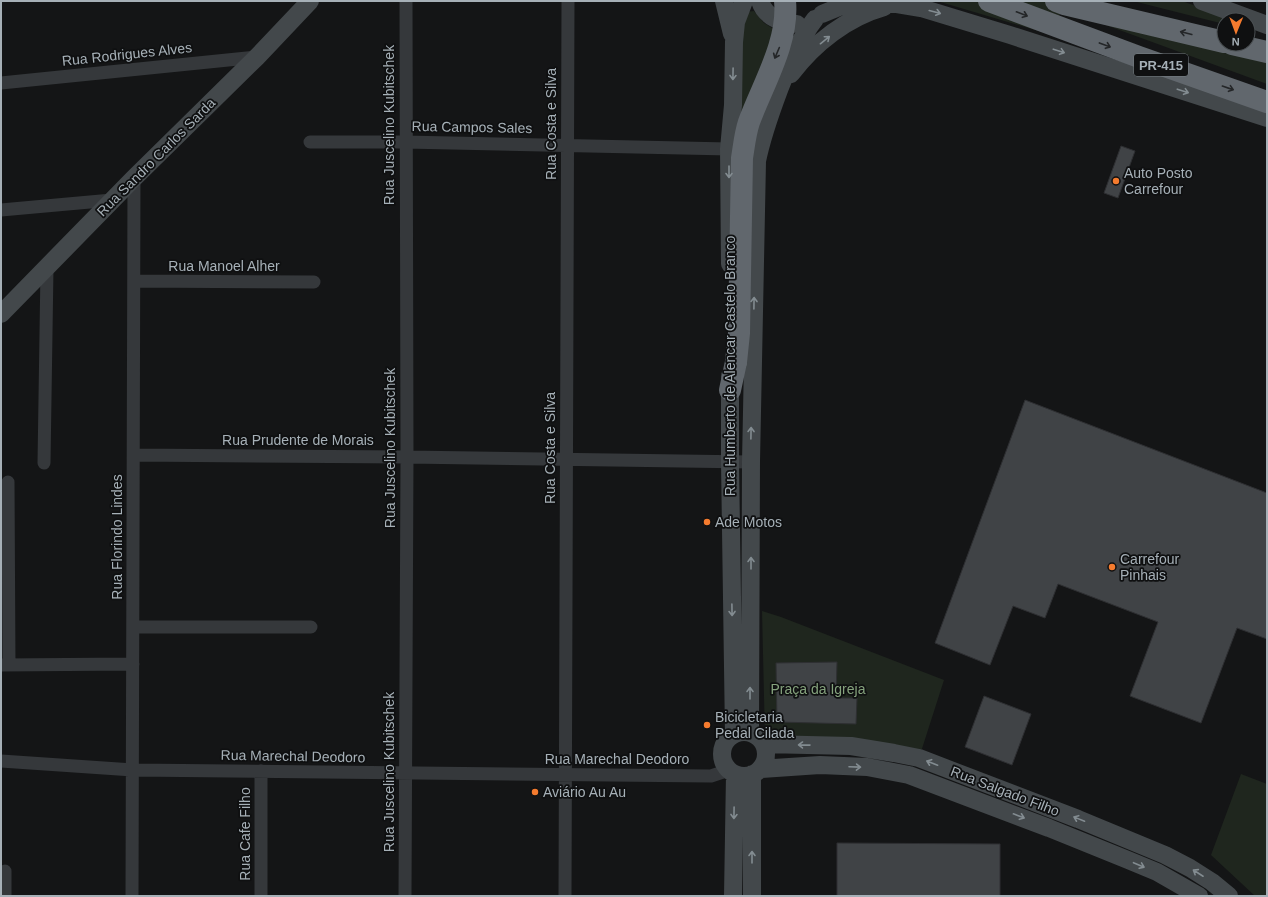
<svg xmlns="http://www.w3.org/2000/svg" width="1268" height="897" viewBox="0 0 1268 897" font-family="Arial,sans-serif">
  <style>
    .green { fill: #1f261e }
    .building { fill: #404346; stroke: #2e2f32 }
    .lines { fill: none; stroke-linecap: round; stroke-linejoin: round }
    .street { stroke: #35383b; stroke-width: 13 }
    .secondary { stroke: #43484b; stroke-width: 18 }
    .highway { stroke: #61676d; stroke-width: 22 }
    .highway-bridge { stroke: #61676d; stroke-width: 22 }
    .oneway { stroke: #838c91 }
    .oneway2 { stroke: #242628 }
    .poi-dot { fill: #f57b2e; stroke: #0f1011; stroke-width: 1.5 }
    .labels { text-anchor: middle; stroke-width: 3.5; stroke-linejoin: round; paint-order: stroke }
    .shield { fill: #0f1011; stroke: #798085; stroke-width: 1 }
    .shield-label { font-size: 13px; font-weight: bold; fill: #a6b0b7 }
    .street-label { font-size: 14px; fill: #a6b0b7; stroke: #0f1011 }
    .poi-label { font-size: 14px; fill: #a6b0b7; stroke: #0f1011; text-anchor: start }
    .park-label { font-size: 14px; fill: #85a27d; stroke: #0f1011 }
  </style>
  <rect width="100%" height="100%" fill="#141516"/>
  <path class="green" d="M937,1H1065L1052,35Z
    M1133,1H1182L1235,20H1224V24Z
    M754,11L764,23L777,31L741,134V40L745,12Z
    M1092,20L1267,62V84Z
    M762,611L781,617L944,680L919,758L765,739Z
    M1241,774L1267,784V896H1255L1211,855Z"/>
  <path class="building" d="M1121,146L1135,151L1118,198L1104,193Z
    M1025,400L1267,493V639L1237,628L1201,723L1130,696L1158,622L1058,584L1045,618L1013,606L990,665L935,643Z
    M837,662L836,698H857L856,724L777,722L776,663Z
    M984,696L1031,714L1012,765L965,747Z
    M837,843L1000,844V896H837Z"/>
  <g class="lines">
    <path class="street" d="M1,83L257,57
      M310,142H405L729,149
      M1,210L112,200
      M134,281L314,282
      M134,455L407,457L751,462
      M44,463L47,268
      M8,482L9,665
      M133,627H311
      M1,665L133,664
      M1,761L133,770L711,776L729,770
      M261,771V896
      M5,871V896
      M132,896L134,178
      M405,896L407,457L406,1
      M565,896L568,1"/>
    <path class="secondary" d="M724,1L732,34
      M760,1C765,17 782,24 797,24
      M1202,1L1267,25
      M822,14L844,5L854,3L897,4L921,8L1010,35L1267,118
      M791,74C814,43 848,17 884,7
      M730,264L729,149L733,105L734,42L736,22L744,1
      M1,314L134,178L257,57L310,1
      M730,376V462L734,734
      M722 754a22 22 0 1 1 44 0a22 22 0 1 1-44 0Z
      M750,732L751,462L757,161C762,136 770,114 779,90C789,65 798,41 815,19
      M764,744L851,746L894,753L919,758L1078,819L1165,855L1190,868L1212,882L1229,896
      M760,769L820,765L867,767L909,775L1049,828L1128,860L1157,872L1199,896
      M752,774V896
      M733,896L735,774"/>
    <path class="highway" d="M989,1L1139,57L1267,102
      M1056,1L1064,4L1224,42
      M1232,44L1267,52
      M730,390L736,362"/>
    <path class="highway-bridge" d="M736,362L739,333L742,158C744,146 745,134 749,122C763,84 789,42 785,1"/>
  </g>
  <defs><path id="oneway-shaft" d="M-6 0H5M1.5-3L5.5 0L1.5 3" fill="none" stroke-width="1.6" stroke-linecap="round" stroke-linejoin="round"/></defs>
  <g class="oneway">
    <use href="#oneway-shaft" transform="translate(935 12) rotate(15)"/>
    <use href="#oneway-shaft" transform="translate(825 40) rotate(-39)"/>
    <use href="#oneway-shaft" transform="translate(1059 51) rotate(18)"/>
    <use href="#oneway-shaft" transform="translate(733 74) rotate(91)"/>
    <use href="#oneway-shaft" transform="translate(1183 91) rotate(18)"/>
    <use href="#oneway-shaft" transform="translate(729 172) rotate(90)"/>
    <use href="#oneway-shaft" transform="translate(754 303) rotate(-89)"/>
    <use href="#oneway-shaft" transform="translate(751 433) rotate(-89)"/>
    <use href="#oneway-shaft" transform="translate(751 563) rotate(-90)"/>
    <use href="#oneway-shaft" transform="translate(732 610) rotate(89)"/>
    <use href="#oneway-shaft" transform="translate(750 693) rotate(-90)"/>
    <use href="#oneway-shaft" transform="translate(804 745) rotate(-179)"/>
    <use href="#oneway-shaft" transform="translate(932 763) rotate(-159)"/>
    <use href="#oneway-shaft" transform="translate(855 767) rotate(2)"/>
    <use href="#oneway-shaft" transform="translate(734 813) rotate(91)"/>
    <use href="#oneway-shaft" transform="translate(1019 816) rotate(21)"/>
    <use href="#oneway-shaft" transform="translate(1079 819) rotate(-158)"/>
    <use href="#oneway-shaft" transform="translate(752 857) rotate(-90)"/>
    <use href="#oneway-shaft" transform="translate(1139 865) rotate(23)"/>
    <use href="#oneway-shaft" transform="translate(1198 873) rotate(-147)"/>
  </g>
  <g class="oneway2">
    <use href="#oneway-shaft" transform="translate(1022 14) rotate(21)"/>
    <use href="#oneway-shaft" transform="translate(1186 33) rotate(-166)"/>
    <use href="#oneway-shaft" transform="translate(1105 45) rotate(20)"/>
    <use href="#oneway-shaft" transform="translate(777 53) rotate(113)"/>
    <use href="#oneway-shaft" transform="translate(1228 88) rotate(19)"/>
  </g>
  <g class="poi-dot">
    <circle cx="1116" cy="181" r="4"/>
    <circle cx="707" cy="522" r="4"/>
    <circle cx="1112" cy="567" r="4"/>
    <circle cx="707" cy="725" r="4"/>
    <circle cx="535" cy="792" r="4"/>
  </g>
  <g class="labels">
    <rect class="shield" x="1134" y="54" width="54" height="22" rx="3"/>
    <g class="shield-label">
      <text x="1161" y="70">PR-415</text>
    </g>
    <g class="street-label">
      <text transform="translate(127 54) rotate(-6)" y="5">Rua Rodrigues Alves</text>
      <text transform="translate(551 124) rotate(-90)" y="5">Rua Costa e Silva</text>
      <text transform="translate(389 125) rotate(-90)" y="5">Rua Juscelino Kubitschek</text>
      <text transform="translate(472 127) rotate(1)" y="5">Rua Campos Sales</text>
      <text transform="translate(156 157) rotate(-45)" y="5">Rua Sandro Carlos Sarda</text>
      <text x="224" y="271">Rua Manoel Alher</text>
      <text transform="translate(730 366) rotate(-90)" y="5">Rua Humberto de Alencar Castelo Branco</text>
      <text x="298" y="445">Rua Prudente de Morais</text>
      <text transform="translate(390 448) rotate(-90)" y="5">Rua Juscelino Kubitschek</text>
      <text transform="translate(550 448) rotate(-90)" y="5">Rua Costa e Silva</text>
      <text transform="translate(117 537) rotate(-90)" y="5">Rua Florindo Lindes</text>
      <text transform="translate(293 756) rotate(1)" y="5">Rua Marechal Deodoro</text>
      <text x="617" y="764">Rua Marechal Deodoro</text>
      <text transform="translate(389 772) rotate(-90)" y="5">Rua Juscelino Kubitschek</text>
      <text transform="translate(1005 791) rotate(21)" y="5">Rua Salgado Filho</text>
      <text transform="translate(245 834) rotate(-90)" y="5">Rua Cafe Filho</text>
    </g>
    <g class="poi-label">
      <text x="1124" y="178">Auto Posto<tspan x="1124" dy="16">Carrefour</tspan></text>
      <text x="715" y="527">Ade Motos</text>
      <text x="1120" y="564">Carrefour<tspan x="1120" dy="16">Pinhais</tspan></text>
      <text x="715" y="722">Bicicletaria<tspan x="715" dy="16">Pedal Cilada</tspan></text>
      <text x="543" y="797">Aviário Au Au</text>
    </g>
    <g class="park-label">
      <text x="818" y="694">Praça da Igreja</text>
    </g>
  </g>
  <rect width="1268" height="897" fill="none" stroke="#a6b0b7" stroke-width="4"/>
  <g transform="translate(1236 32) rotate(181)"><circle r="19" fill="#0f1011" stroke="#4b5053"/>
  <path d="M0-3L7 15L0 10L-7 15Z" fill="#f57b2e"/>
  <text y="-6" font-size="11" font-weight="bold" text-anchor="middle" fill="#a6b0b7">N</text>
  </g>
</svg>
